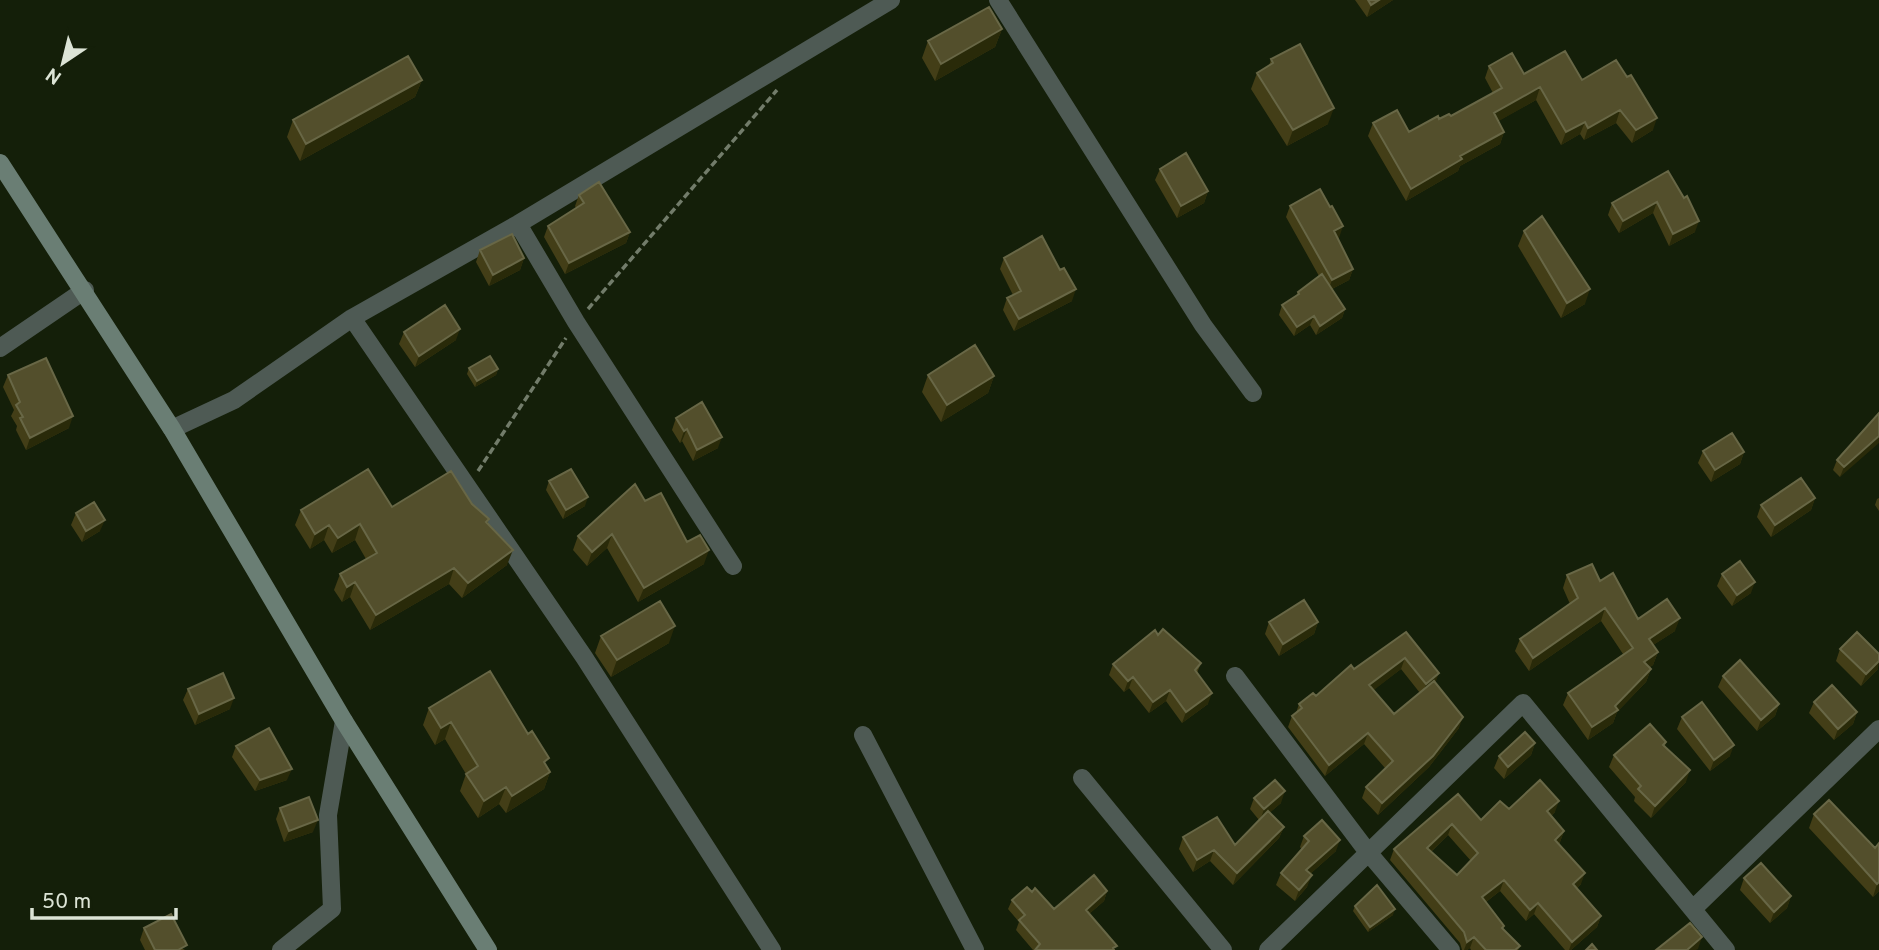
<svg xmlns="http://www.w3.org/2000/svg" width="1879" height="950" viewBox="0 0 1879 950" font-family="Overpass,sans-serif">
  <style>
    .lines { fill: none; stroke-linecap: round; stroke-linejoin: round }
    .path { stroke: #727c6a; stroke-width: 3.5; stroke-dasharray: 7 3.5; stroke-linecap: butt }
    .street { stroke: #4e5a54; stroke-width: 18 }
    .secondary { stroke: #6a7e74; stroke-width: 18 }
    .wall { fill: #433e17; fill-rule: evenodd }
    .shaded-wall { fill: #292a09 }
    .building { fill: #534f2c; stroke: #686746; stroke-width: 2; fill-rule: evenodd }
  </style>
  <rect width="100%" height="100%" fill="#141f09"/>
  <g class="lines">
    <path class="path" d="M588,309L777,90
      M478,471L566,338"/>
    <path class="street" d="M998,0L1203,325L1253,393
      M518,224L576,322L733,566
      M352,318L584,657L772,950
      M0,348L85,290
      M172,429L234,400L352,318L518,224L891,0
      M1235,676L1367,851L1451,950
      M863,735L975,950
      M1082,778L1223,950
      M1693,909L1879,729
      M281,950L332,909L328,815L344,721
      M1268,950L1523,703L1726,950"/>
    <path class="secondary" d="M0,163L172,429L344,721L488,950"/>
  </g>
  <path class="wall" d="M1355,0H1393L1367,17Z
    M1002,29L995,47L935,81L922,58L928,41Z
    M1271,59L1328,124L1287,146L1251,89L1257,73L1269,66Z
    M1489,66L1524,74L1582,80L1653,130L1632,143L1616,123L1584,140L1580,134L1561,145L1536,100L1498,121L1504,132L1500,144L1460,166L1458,171L1406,201L1368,136L1373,123L1409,132L1439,119L1451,116L1493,93L1485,78Z
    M422,80L415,97L300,161L287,137L293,120Z
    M1160,169L1208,191L1204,203L1177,218L1155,180Z
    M579,195L630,232L626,243L565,274L544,237L548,226L576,208L575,206Z
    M1684,198L1695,232L1669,246L1653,213L1619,233L1608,215L1612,203Z
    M1290,206L1339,238L1338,239L1353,269L1349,280L1332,289L1345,309L1342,318L1316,335L1310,325L1294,336L1279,315L1282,305L1296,296L1298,292L1319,276L1286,217Z
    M1524,231L1585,304L1561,318L1518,246Z
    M480,250L524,258L520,270L489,286L476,262Z
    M1004,258L1072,301L1014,331L1003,310L1007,298L1013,295L1000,269Z
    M404,332L456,340L415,367L399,344Z
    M469,368L498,369L496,375L475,387L467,374Z
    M8,375L69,428L26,450L16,430L17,426L11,416L14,410L3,387Z
    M928,375L994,376L988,393L941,422L922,392Z
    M1879,413L1840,477L1833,470L1837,460Z
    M676,418L718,448L693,461L682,441L680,443L672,430Z
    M1703,451L1744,452L1740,464L1711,482L1698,463Z
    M549,481L585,506L563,519L546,490Z
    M1815,498L1811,510L1771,537L1757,517L1761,505Z
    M1879,498V511L1875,505L1877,499Z
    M645,501L687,542L704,564L638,602L607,548L587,566L573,550L578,536Z
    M472,504L489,519L487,524L507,565L462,598L449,584L370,630L350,597L342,602L334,590L340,574L366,559L355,540L332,553L324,540L310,549L295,525L301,510Z
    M76,513L100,531L82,542L71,525Z
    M1722,574L1751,593L1732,606L1717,586Z
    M1567,575L1600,581L1638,619L1675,631L1653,645L1658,652L1653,665L1650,667L1651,669L1646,682L1617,712L1613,723L1588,740L1563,705L1568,693L1623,654L1601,621L1529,671L1515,651L1520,639L1570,604L1563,588Z
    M1269,622H1318L1314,634L1279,656L1265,634Z
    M1406,632L1435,683L1459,728L1429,767L1378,815L1362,798L1366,787L1385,768L1364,744L1325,776L1288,727L1292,716L1296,713L1299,704L1316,696ZM1401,669L1420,693L1394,714L1373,690Z
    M1158,635L1201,663L1197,673L1208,704L1182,723L1166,701L1149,713L1129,688L1124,692L1109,675L1113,664Z
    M601,636L669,643L611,677L595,653Z
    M1840,649L1878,669L1861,686L1836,661Z
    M1723,676L1779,704L1775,716L1757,731L1718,687Z
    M188,689L230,709L195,725L183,700Z
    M1814,702L1857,712L1853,724L1834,740L1809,713Z
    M429,708L546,766L550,772L544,789L506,813L499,804L478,818L460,791L466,774L445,739L435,745L423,725Z
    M1682,717L1730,756L1710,771L1677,729Z
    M1666,742L1665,746L1686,782L1651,818L1634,801L1635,797L1609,767L1614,755Z
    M1535,743L1531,755L1504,779L1494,768L1499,756Z
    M236,746L287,780L255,791L232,757Z
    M1458,794L1481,820L1509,809L1555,812L1551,816L1564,831L1560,842L1559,844L1581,884L1577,888L1601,916L1597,927L1571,950H1565L1534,914L1526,921L1500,891L1486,902L1504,926L1503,929L1520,946L1518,950H1471L1470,948L1467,950H1462L1460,943L1390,860L1394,849ZM1448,835L1471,861L1457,875L1431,852Z
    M1254,798L1281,803L1269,813L1284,827L1279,838L1233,885L1210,861L1193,872L1179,849L1183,837L1235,845L1259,820L1250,809Z
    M280,808L313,832L284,842L276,819Z
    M1814,814L1875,848L1879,891L1873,897L1809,828Z
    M1304,836L1336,851L1310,874L1307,887L1295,901L1276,885L1281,873L1302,850L1300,847Z
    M1744,878L1791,896L1787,908L1770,923L1740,890Z
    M1107,891L1104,901L1089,914L1115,950H1033L1016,930L1019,922L1008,909L1012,900L1032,892L1054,909Z
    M1355,906L1393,915L1368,932L1353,911Z
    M144,928L185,950H145L140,940Z"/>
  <path class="shaded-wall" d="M1379,0H1393L1367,17L1371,5Z
    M1002,29L995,47L935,81L941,64Z
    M422,80L415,97L300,161L306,144Z
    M1540,87L1536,100L1490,126L1494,113Z
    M1334,108L1328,124L1287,146L1293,130Z
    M1620,110L1616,123L1584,140L1588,128Z
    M1657,118L1653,130L1632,143L1636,130Z
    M1585,122L1580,134L1561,145L1566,132Z
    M1504,132L1500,144L1460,166L1458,171L1406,201L1411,189L1460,156Z
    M1208,191L1204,203L1177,218L1181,206Z
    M1657,202L1653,213L1619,233L1623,221Z
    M1699,221L1695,232L1669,246L1673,234Z
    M1343,226L1339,238L1330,243L1334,231Z
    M630,232L626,243L565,274L569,263Z
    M524,258L520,270L489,286L493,275Z
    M1353,269L1349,280L1328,291L1332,280Z
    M1076,289L1072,301L1014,331L1019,319Z
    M1590,289L1585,304L1561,318L1567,303Z
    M1345,309L1342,318L1316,335L1320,326Z
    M1314,316L1310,325L1294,336L1297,327Z
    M460,329L456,340L415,367L419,356Z
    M498,369L496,375L475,387L477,381Z
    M994,376L988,393L941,422L947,405Z
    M73,416L69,428L26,450L30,438Z
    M687,429L682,441L680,443L684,431Z
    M1879,436V443L1840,477L1844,467Z
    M722,437L718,448L693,461L697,450Z
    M1744,452L1740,464L1711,482L1715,470Z
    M588,497L585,506L563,519L566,510Z
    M1815,498L1811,510L1771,537L1775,525Z
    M105,520L100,531L82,542L86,531Z
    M360,524L355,540L332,553L338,538Z
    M329,525L324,540L310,549L315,534Z
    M612,534L607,548L587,566L592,552Z
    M513,550L507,565L462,598L468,583Z
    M709,550L704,564L638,602L644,588Z
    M454,568L449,584L370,630L376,615Z
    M355,582L350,597L342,602L347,587Z
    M1755,582L1751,593L1732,606L1737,595Z
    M1605,608L1601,621L1529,671L1533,658Z
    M1680,618L1675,631L1644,651L1649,639Z
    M1318,622L1314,634L1279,656L1283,644Z
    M675,626L669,643L611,677L617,660Z
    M1658,652L1653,665L1639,674L1644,662Z
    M1405,658L1401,669L1365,697L1369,685Z
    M1879,661L1878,669L1861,686L1866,674Z
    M1651,669L1646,682L1617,712L1613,723L1588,740L1592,727L1615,706Z
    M1439,673L1435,684L1422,695L1426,684Z
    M1133,677L1129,688L1124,692L1128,681Z
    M1170,690L1166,701L1149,713L1153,702Z
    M1212,693L1208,704L1182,723L1186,712Z
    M234,698L230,709L195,725L199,714Z
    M1779,704L1775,716L1757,731L1761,720Z
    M1857,712L1853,724L1834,740L1838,729Z
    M1463,717L1459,728L1429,767L1378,815L1382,803Z
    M451,722L445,739L435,745L441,728Z
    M1368,733L1364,744L1325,776L1329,765Z
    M1535,743L1531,755L1504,779L1508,767Z
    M1734,745L1730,756L1710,771L1714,760Z
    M292,769L287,780L255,791L260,780Z
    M1690,770L1686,782L1651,818L1655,806Z
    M550,772L544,789L506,813L512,796Z
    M506,787L499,804L478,818L484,801Z
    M1285,791L1281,803L1260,821L1264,809Z
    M1559,801L1555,812L1543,823L1547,811Z
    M318,820L313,832L284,842L289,831Z
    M1452,824L1448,835L1423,859L1427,848Z
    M1284,827L1279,838L1233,885L1237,873Z
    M1564,831L1560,842L1551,851L1555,840Z
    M1340,840L1336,851L1301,882L1306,870Z
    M1214,850L1210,861L1193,872L1197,860Z
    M1585,873L1581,884L1569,895L1573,884Z
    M1312,875L1307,887L1295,901L1299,890Z
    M1504,880L1500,891L1478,908L1482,897Z
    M1879,882V891L1873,897L1877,884Z
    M1107,891L1104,901L1082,920L1086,910Z
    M1791,896L1787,908L1770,923L1774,912Z
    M1538,903L1534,914L1526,921L1530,910Z
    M1395,909L1393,915L1368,932L1370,927Z
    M1601,916L1597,927L1571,950H1569L1572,942Z
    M1474,937L1470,948L1467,950H1464L1467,942Z
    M1702,937L1698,949L1696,950H1687Z"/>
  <path class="building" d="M1368,0H1379L1371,5Z
    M989,7L1002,29L941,64L928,41Z
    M1300,44L1334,108L1293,130L1257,73L1273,63L1271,59Z
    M1565,51L1582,80L1616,60L1627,77L1631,75L1657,118L1636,130L1620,110L1588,128L1585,122L1566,132L1540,87L1494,113L1504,132L1460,156L1462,159L1411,189L1373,123L1397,110L1409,132L1438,116L1439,119L1449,114L1451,116L1502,88L1489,66L1512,53L1524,74Z
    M408,56L422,80L306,144L293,120Z
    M1186,153L1208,191L1181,206L1160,169Z
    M1668,171L1684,198L1687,196L1699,221L1673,234L1657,202L1623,221L1612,203Z
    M599,182L630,232L569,263L548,226L584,203L579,195Z
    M1320,189L1330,207L1332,206L1343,226L1334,231L1353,269L1332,280L1290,206Z
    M1542,216L1590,289L1567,303L1524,231Z
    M512,234L524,258L493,275L480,250Z
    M1042,236L1060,270L1064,268L1076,289L1019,319L1007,298L1021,291L1004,258Z
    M1322,274L1345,309L1320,326L1314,316L1297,327L1282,305L1299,294L1298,292Z
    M445,305L460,329L419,356L404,332Z
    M975,345L994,376L947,405L928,375Z
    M490,356L498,369L477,381L469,368Z
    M46,358L73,416L30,438L20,418L23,417L16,405L20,402L8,375Z
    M702,402L722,437L697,450L687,429L684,431L676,418Z
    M1879,413V436L1844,467L1837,460Z
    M1732,433L1744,452L1715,470L1703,451Z
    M368,469L392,507L451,471L472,504L489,519L486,522L513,550L468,583L454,568L376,615L355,582L347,587L340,574L377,553L360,524L338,538L329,525L315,534L301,510Z
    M571,469L588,497L566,510L549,481Z
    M1801,478L1815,498L1775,525L1761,505Z
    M635,484L645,501L661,493L687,542L700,535L709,550L644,588L612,534L592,552L578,536Z
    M94,502L105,520L86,531L76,513Z
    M1740,561L1755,582L1737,595L1722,574Z
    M1592,564L1600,581L1613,573L1638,619L1667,599L1680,618L1649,639L1658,652L1644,662L1651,669L1615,706L1618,710L1592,727L1568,693L1633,648L1605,608L1533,658L1520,639L1578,598L1567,575Z
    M1304,600L1318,622L1283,644L1269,622Z
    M660,601L675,626L617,660L601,636Z
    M1163,629L1201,663L1195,670L1212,693L1186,712L1170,690L1153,702L1133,677L1128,681L1113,664L1155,630L1158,635Z
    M1406,632L1439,673L1426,684L1405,658L1369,685L1394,714L1434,681L1463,717L1433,756L1382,803L1366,787L1393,761L1368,733L1329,765L1292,716L1302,708L1299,704L1313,693L1316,696L1351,665L1354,669Z
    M1857,632L1879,654V661L1866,674L1840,649Z
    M1740,660L1779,704L1761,720L1723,676Z
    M490,671L528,734L532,731L549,758L544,762L550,772L512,796L506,787L484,801L466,774L478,766L451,722L441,728L429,708Z
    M223,673L234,698L199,714L188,689Z
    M1832,685L1857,712L1838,729L1814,702Z
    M1702,702L1734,745L1714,760L1682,717Z
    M1650,724L1666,742L1663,745L1690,770L1655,806L1638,789L1641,786L1614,755Z
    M269,728L292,769L260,780L236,746Z
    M1525,732L1535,743L1508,767L1499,756Z
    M1275,780L1285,791L1264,809L1254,798Z
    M1540,780L1559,801L1547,811L1564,831L1555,840L1585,873L1573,884L1601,916L1572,942L1538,903L1530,910L1504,880L1482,897L1504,926L1502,928L1520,946L1515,950H1486L1474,937L1467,942L1464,932L1394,849L1458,794L1481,820L1500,801L1509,809ZM1452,824L1478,853L1457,875L1427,848Z
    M309,797L318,820L289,831L280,808Z
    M1829,800L1875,848L1879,843V882L1877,884L1814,814Z
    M1268,811L1284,827L1237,873L1214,850L1197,860L1183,837L1217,817L1235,845Z
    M1322,820L1340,840L1306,870L1312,875L1299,890L1281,873L1309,841L1304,836Z
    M1761,863L1791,896L1774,912L1744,878Z
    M1094,875L1107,891L1086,910L1117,946L1113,948L1114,950H1035L1040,944L1019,920L1025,915L1012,900L1027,887L1032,892L1035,888L1054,909Z
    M1377,885L1395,909L1370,927L1355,906Z
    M171,914L187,945L178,950H155L144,928Z
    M1690,923L1702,937L1687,950H1656Z
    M1592,944L1597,950H1586Z"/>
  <g transform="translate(63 63) rotate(215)" stroke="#141f09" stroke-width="5" paint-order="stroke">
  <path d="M0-5L12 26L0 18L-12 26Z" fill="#dce4d6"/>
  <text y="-10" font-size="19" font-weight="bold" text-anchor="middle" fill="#dce4d6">N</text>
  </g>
  <path d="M32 908v10h144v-10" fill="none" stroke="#dce4d6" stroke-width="3.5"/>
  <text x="42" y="908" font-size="21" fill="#dce4d6" stroke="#141f09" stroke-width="5" paint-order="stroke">50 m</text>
</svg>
